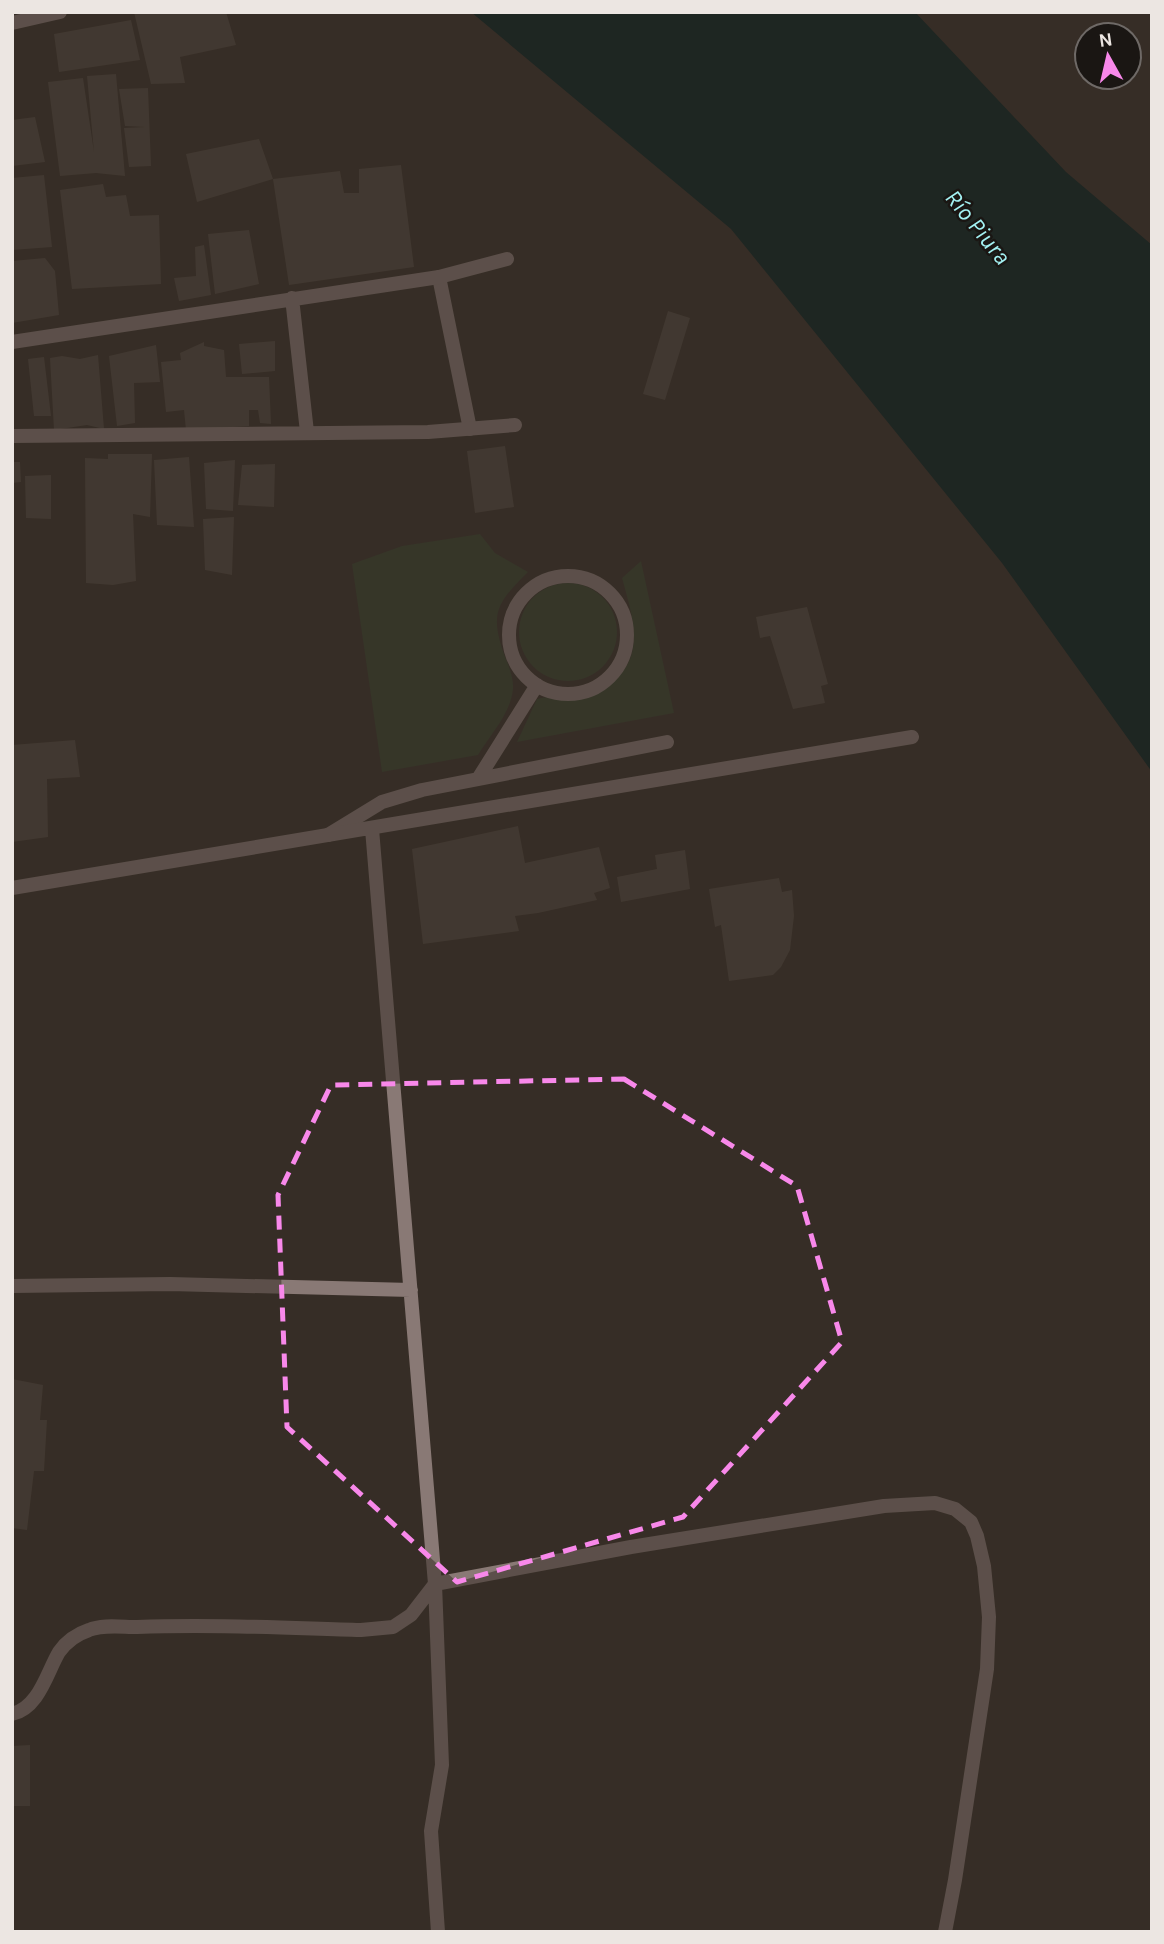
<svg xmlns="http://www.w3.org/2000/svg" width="1164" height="1944" viewBox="0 0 1164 1944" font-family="Karla,sans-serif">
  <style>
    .green { fill: #35402c }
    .water { fill: #001d1e }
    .building { fill: #4f463e }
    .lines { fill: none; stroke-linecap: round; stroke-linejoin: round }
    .service { stroke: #897975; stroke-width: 14 }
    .minor { stroke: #897975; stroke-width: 14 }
    .marked { fill: none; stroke: #f888ea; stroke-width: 5; stroke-dasharray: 14 9; stroke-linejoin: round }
    .labels { text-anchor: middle; stroke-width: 5; stroke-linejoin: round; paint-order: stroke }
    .water-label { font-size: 24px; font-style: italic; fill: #a3f1f2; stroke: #1a1613 }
  </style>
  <rect width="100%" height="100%" fill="#362d26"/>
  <path class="green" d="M480,534L495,553L528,572C497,603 489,613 505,657C509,666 514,679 513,689C511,713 490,735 478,755L382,772L352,564L402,546Z
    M641,561L674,713L517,742L537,699C551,694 564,701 580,698C593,695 603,688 614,680C647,654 631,612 622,578Z
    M519 632a49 49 0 1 1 98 0a49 49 0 1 1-98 0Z"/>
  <path class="water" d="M471,12H915L1066,172L1152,245V772L1002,563L731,229Z"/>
  <path class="building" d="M134,12H226L236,45L180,57L185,83L151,84Z
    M131,20L140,60L59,72L54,34Z
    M116,74L125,176L96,173L60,176L48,82L83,78L94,152L87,76Z
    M148,88L151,166L129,167L124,128L145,127L125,126L119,89Z
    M35,117L45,162L12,166V120Z
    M259,139L273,179L197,202L186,154Z
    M401,165L414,267L289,285L273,179L340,171L344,193H359V169Z
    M44,175L52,247L12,250V178Z
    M103,184L106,197L126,195L130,216L159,215L161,284L72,289L60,190Z
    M249,230L259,284L215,294L208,234Z
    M204,245L211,295L179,301L174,278L196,276L195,247Z
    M45,258L55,271L59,315L12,323V261Z
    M668,311L690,318L665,400L643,394Z
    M275,341V371L242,374L239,344Z
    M204,342V346L224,350L226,377H269L271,424L260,423L258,410H249V426L186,430L184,410L166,412L161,362L181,360L180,353Z
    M156,345L160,382L134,383L135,423L117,426L109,356Z
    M98,355L104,429L87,425L54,430L50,358L62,356L80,359Z
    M44,357L51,416H34L28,359Z
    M505,446L514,507L475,513L467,451Z
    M108,454H152L150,517L133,514L136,581L113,585L86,583L85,458L108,459Z
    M189,457L194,527L157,525L154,460Z
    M235,460L233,511L206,509L204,463Z
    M12,462H20L21,482L12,483Z
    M275,464L274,507L238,505L242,465Z
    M51,475V519L26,518L25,476Z
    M234,517L232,575L205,570L203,519Z
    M807,607L828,684L821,686L825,703L793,709L770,636L760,638L756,617Z
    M75,740L80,777L47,779L48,837L12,842V745Z
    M518,826L525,863L599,847L610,888L594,893L597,900L538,913L515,916L519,931L423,944L412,849Z
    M685,850L690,889L621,902L617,877L657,869L655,855Z
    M779,878L782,892L792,890L794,916L790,950L781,967L773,975L729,981L721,925L715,927L709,889Z
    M12,1379L43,1385L40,1420H47L44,1471H34L27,1530L12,1528Z
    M30,1745V1806H12V1746Z"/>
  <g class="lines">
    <path class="service" d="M439,277L470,429
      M509 635a59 59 0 1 1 118 0a59 59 0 1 1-118 0Z
      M478,779L537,685
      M328,835L382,802L422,790L667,742"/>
    <path class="minor" d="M12,23L60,12
      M292,298L307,432
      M12,342L439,277L507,259
      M12,436L428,432L515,425
      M372,829L435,1584L442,1765L431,1831L438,1932
      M12,888L912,737
      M12,1286L170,1284L411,1290
      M12,1714C39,1708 47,1672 59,1652C66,1642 77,1634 89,1630C102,1624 122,1627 137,1627C211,1624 287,1628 361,1630L393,1627L411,1615L435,1584L631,1547L884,1506L935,1503L955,1509L971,1522L977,1536L984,1566L989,1617L987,1669L955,1880L945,1932"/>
  </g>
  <path d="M0 0H1164V1944H0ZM624,1079L797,1186L842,1342L683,1517L457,1582L287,1427L278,1195L331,1085Z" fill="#362d26" fill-opacity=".55" fill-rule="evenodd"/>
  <path class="marked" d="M624,1079L797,1186L842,1342L683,1517L457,1582L287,1427L278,1195L331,1085Z"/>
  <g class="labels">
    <g class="water-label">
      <text transform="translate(978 227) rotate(51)" y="8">Río Piura</text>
    </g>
  </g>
  <rect width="1164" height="1944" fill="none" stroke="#ece6e2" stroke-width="28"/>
  <g transform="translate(1108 56) rotate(352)"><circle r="33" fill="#1a1613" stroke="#6e6966" stroke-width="2"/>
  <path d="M0-5L12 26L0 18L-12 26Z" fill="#f888ea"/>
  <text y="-10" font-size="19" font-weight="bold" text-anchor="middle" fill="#ece6e2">N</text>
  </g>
</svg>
